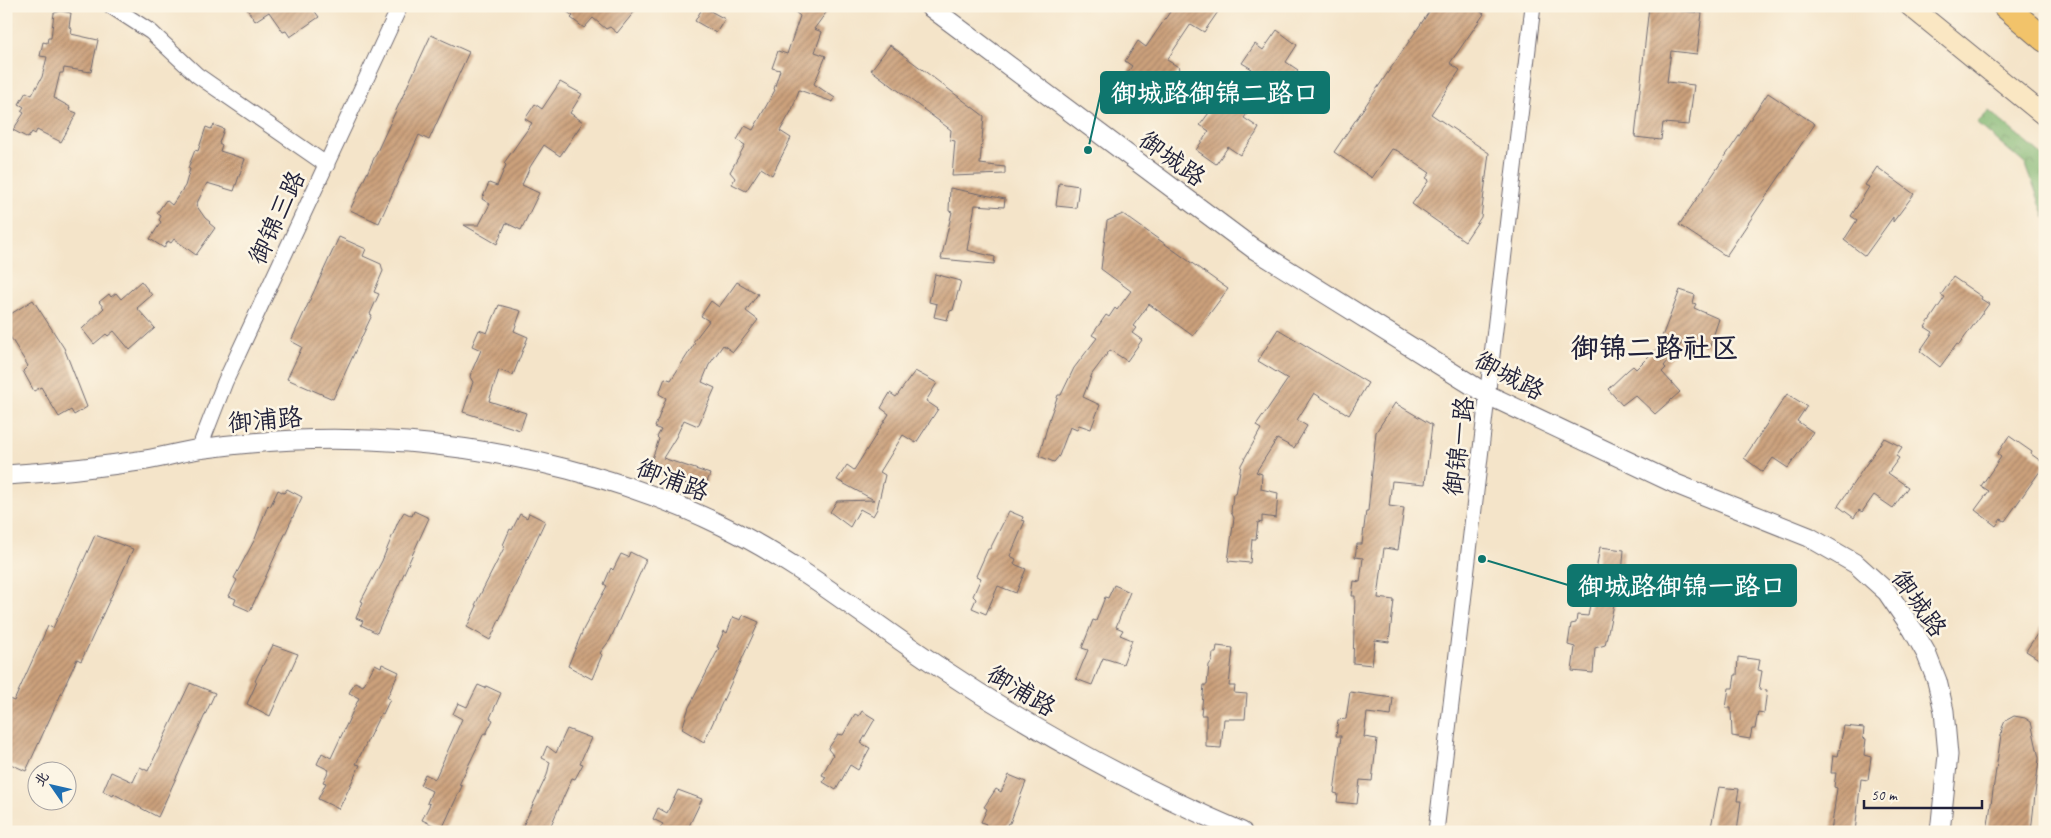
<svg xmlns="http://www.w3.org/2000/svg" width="2051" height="838" viewBox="0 0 2051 838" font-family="Caveat,'LXGW WenKai TC',sans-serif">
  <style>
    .forest { fill: url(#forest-crowns); stroke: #536d58 }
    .building { fill: url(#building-hatch) }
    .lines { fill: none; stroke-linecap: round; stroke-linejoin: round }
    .minor-casing { stroke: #6c666d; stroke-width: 17 }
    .tertiary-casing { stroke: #6c666d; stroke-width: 21 }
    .secondary-casing { stroke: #6c666d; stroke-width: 22 }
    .trunk-casing { stroke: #6c666d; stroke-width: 26 }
    .minor { stroke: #fff; stroke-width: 15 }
    .tertiary { stroke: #fff; stroke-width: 19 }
    .secondary { stroke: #fae7c3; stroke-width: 20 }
    .trunk { stroke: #f2c36a; stroke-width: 24 }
    .labels { text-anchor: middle; stroke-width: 5; stroke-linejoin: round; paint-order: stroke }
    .street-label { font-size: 25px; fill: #22223b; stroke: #fcf5e5 }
    .quarter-label { font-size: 28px; font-weight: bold; fill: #22223b; stroke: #fcf5e5 }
    .leader { fill: none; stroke: #0f766e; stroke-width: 2 }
    .callout-dot { fill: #0f766e; stroke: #fcf5e5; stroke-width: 2 }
    .callout { fill: #0f766e; stroke: #0f766e; stroke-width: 2 }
    .callout-label { font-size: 26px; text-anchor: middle; font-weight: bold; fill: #fff }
  </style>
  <defs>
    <pattern id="forest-crowns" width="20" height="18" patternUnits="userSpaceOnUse" patternTransform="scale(1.25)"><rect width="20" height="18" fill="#84b874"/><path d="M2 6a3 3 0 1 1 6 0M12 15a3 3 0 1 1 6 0" fill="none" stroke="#6c9560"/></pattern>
    <pattern id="building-hatch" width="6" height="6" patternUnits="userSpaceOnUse" patternTransform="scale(1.25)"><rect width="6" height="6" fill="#cca17c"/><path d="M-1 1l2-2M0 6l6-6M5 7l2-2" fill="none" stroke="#a58367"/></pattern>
  </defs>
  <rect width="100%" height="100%" fill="#fcf5e5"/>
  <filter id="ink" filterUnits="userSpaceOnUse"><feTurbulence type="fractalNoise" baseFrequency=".02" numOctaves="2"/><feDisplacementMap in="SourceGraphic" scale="10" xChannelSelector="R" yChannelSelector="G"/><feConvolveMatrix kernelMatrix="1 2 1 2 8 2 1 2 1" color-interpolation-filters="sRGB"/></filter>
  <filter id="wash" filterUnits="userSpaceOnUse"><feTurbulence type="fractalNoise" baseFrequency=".0096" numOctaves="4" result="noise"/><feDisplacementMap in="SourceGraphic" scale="20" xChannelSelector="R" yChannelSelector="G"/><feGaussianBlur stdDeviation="1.12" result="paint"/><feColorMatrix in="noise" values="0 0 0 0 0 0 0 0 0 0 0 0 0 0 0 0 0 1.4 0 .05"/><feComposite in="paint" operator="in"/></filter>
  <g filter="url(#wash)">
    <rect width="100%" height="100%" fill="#f4e4c9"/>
    <path class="forest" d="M1989,111L2045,158V217L2026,165L1977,123Z"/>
    <g id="blocks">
      <path class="building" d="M245,6H311L319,17L290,37L286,31L283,32L269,12L255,21Z
        M559,6H639L617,33L610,27L606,29L593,18L584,28L571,18L573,16Z
        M788,6H831L814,29L822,32L815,52L826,56L814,84L835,98L833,102L799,90L792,110L780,131L791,138L772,175L761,168L746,191L732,184L735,178L730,172L745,145L737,140L745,126L753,130L775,90L774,89L780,70L772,68L778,51L787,54L800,16Z
        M1174,6H1222L1204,32L1191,24L1167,60L1180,68L1167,90L1161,95L1150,88L1137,106L1115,91L1132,66L1125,61L1138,41L1146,47Z
        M1433,6H1472L1484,14L1450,63L1460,70L1431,114L1489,153L1481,217L1465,241L1412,204L1429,180L1426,178L1430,173L1398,151L1392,149L1372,178L1334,152Z
        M1649,6H1673L1672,10L1702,13L1697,54L1671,51L1667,82L1694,85L1689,125L1663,123L1661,140L1635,137Z
        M703,7L725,19L716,33L695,21Z
        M61,11L71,13L69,27L72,29L71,34L98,40L91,72L64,68L63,73H60L54,98L70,107L69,110L77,113L61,142L37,130L35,134L32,132L28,138L13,130L24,113L21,111L24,107L19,104L26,92L32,95L42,77L47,57L40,56L43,42L47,43L48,38H51L54,13Z
        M1277,30L1297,45L1286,62L1298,70L1279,97L1265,87L1244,118L1259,128L1255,135L1240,155L1228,147L1216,164L1196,150L1209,131L1200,125L1214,106L1222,112L1252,69L1242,63L1255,44L1263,50Z
        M431,35L469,52L429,140L419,135L379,223L350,210Z
        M890,45L984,116L980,164L1005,167V174L952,176L955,141L950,140L951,130L871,70Z
        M560,82L582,94L570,113L583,122L560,156L544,145L530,167L522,185L539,193L521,230L506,223L497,244L464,225H479L490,204L482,199L489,183L497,186L506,165L504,163L532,123L525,119L535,104L542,109Z
        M1768,93L1815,124L1726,256L1679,225Z
        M214,125L224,129L219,143L222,145L220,151L245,159L234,191L207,183L196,205L205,218L210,222L209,223L215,228L196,255L174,239L171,243L168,241L164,248L150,239L161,222L159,220L161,216L157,213L166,200L172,205L185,186L190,169L188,168L195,150L198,151L206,127L211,129Z
        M1877,167L1914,194L1893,222V217L1865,256L1844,240L1857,220L1851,216L1869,187L1865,185Z
        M1059,183L1079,186L1076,208L1056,206Z
        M950,188L1005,199L1004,207L975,205L967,250L995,257L994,264L941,259L952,212L949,211Z
        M1123,214L1228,289L1193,336L1149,304L1133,326L1136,328L1132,333L1142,340L1127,361L1110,350L1092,374L1083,397L1100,405L1091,429L1079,425L1077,430L1070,427L1059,456L1054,462L1039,456L1050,417L1058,395H1061L1074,368L1097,338L1092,335L1106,315L1109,317L1115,308L1117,310L1131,291L1101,269L1107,221Z
        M339,237L366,249L363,256L381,264L383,271L374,292L379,294L370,314L372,315L333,399L287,379L302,347L291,341Z
        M935,274L961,281L953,310L950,311L947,320L934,317L937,304L929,302Z
        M1953,277L1982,297L1981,299L1989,304L1959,345L1957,344L1940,367L1920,351L1933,332L1925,327L1945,297L1941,295Z
        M141,281L152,295L137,308L155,328L130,350L114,331L108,336L106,334L94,344L82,329L104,308L99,302L109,294L111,297L116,293L121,299Z
        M737,282L758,294L746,311L758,320L733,352L723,345L709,365L702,382L715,388L698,426L684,420L676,437L663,458L710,474L704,490L653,472L651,475L647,473L659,439L657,437L661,430L655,427L666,398L659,394L665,378L671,380L695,343L693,342L709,321L701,316L711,301L719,307Z
        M1680,290L1695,295L1693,303L1696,304L1694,308L1719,319L1709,349L1686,338L1664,366L1666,368L1662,372L1680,392L1655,414L1635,395L1622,405L1608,389L1628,370L1633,366L1636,369L1658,347Z
        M33,300L64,348L87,407L74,415L71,410L59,417L41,387L34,391L23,371L28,366L6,330V317Z
        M499,305L521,311L514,331L528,337L513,375L499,370L489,401L526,413L520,430L463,412L473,382L470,377L471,373L481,350L472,346L479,330L487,333Z
        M1278,329L1368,383L1349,415L1314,393L1297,420L1307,426L1294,448L1277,439L1256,472L1262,474L1261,489L1278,493L1276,518L1262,516V523L1258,522L1256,539H1252L1250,563L1228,561L1234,518L1231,512L1233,494H1236L1241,465L1261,429L1256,426L1288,379L1258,361Z
        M915,371L937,383L926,401L938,409L916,443L903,435L880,472L885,475L877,509L873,516L860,509L850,527L830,512L837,501L874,500L837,480L847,465L854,470L889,414L881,408L890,393L896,397Z
        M1787,394L1807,406L1797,421L1813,432L1788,468L1773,458L1763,472L1744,458Z
        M1395,403L1432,425L1425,484L1392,481L1389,506L1404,508L1398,550L1384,548L1378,598L1394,600L1389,642L1375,640L1372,665L1353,663L1355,596H1352L1354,581L1360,582L1363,558L1355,557L1357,544H1362L1366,511H1368L1376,432Z
        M2009,436L2032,452L2031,454L2045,464L2005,521L2001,519L1996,526L1975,510L1989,491L1981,486L2001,457L1997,454Z
        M1884,438L1902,447L1896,456L1899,458L1888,473L1908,487L1893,508L1874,495L1862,512L1859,510L1854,518L1838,506Z
        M287,489L302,497L250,611L234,604L236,599L229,596L237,580L234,578L255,539L268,505L270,507L278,490L284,493Z
        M414,511L429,518L377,633L361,625L363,621L356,618L363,602L361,601L382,561L398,522L404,512L412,516Z
        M1009,511L1023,517L1022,520L1025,521L1010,556L1016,559L1014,564L1026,569L1016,593L998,586L986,614L972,608L976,599L973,596L981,578L976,576L988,549H990Z
        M529,513L545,521L490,640L467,627L477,606L475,605L505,546L503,545L510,529L512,530L520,514L527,518Z
        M95,535L133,549L86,651L81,661L77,659L26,771L6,762V706L9,699L14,701L48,626L53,628Z
        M1600,547L1624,550L1622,574L1630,577L1626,602L1615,600L1605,645L1595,648L1593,673L1572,671L1575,647L1568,645L1571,624L1576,623L1577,615L1588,616Z
        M630,552L646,560L610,640L600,653L602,655L592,679L568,666L584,628L607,586L604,584L611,568L613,570L621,554L628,557Z
        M1114,585L1130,592L1116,627L1123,630L1120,635L1132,640L1123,664L1103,658L1092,685L1076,679L1088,650L1082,648L1093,620L1096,621L1105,597L1108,598Z
        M743,615L759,622L704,742L682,729L689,707L719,648L717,647L724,631L727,633L733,617L741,620Z
        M2045,622V663L2026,651Z
        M273,645L298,654L270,716L247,704L257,682L255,681Z
        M1217,646L1233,648L1229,686H1235L1234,693L1247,694L1245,719H1224L1221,748L1206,747V715H1201L1204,685H1207L1209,665L1212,661L1213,653H1216Z
        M1738,657L1760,660L1758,670L1762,671L1759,689L1767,690L1764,713L1758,712L1755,729H1752L1750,739L1732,736L1731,708H1726L1729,688H1733L1735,675H1737Z
        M375,664L381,667L382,664L399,672L387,698L390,699L383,714L381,713L356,764L360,765L339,809L318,799L326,783L323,782L329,770L317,764L322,753L331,758L359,698L349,693L355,682L363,686Z
        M190,683L215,693L158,817L114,794L113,796L103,791L111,772L133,782L140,767L148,771Z
        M478,685L485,688L486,686L501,693L490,718L493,720L486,734L484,733L459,785L462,786L442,829L422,820L430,804L427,803L432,791L420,785L425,774L435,779L462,719L453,714L458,703L467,707Z
        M1350,692L1393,698L1391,716L1367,713L1364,737L1377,739L1372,781L1360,780L1357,804L1337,802L1338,794L1334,793L1341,736H1336L1338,720L1346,719Z
        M862,711L875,719L861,743L870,748L858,770L850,765L836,790L823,782L826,777L822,775L833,755L828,749L838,734L843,735L855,714L859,716Z
        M2014,716L2025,718L2031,722L2039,758L2031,832H1987L2002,728L2005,721Z
        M1844,726L1864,728L1863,738L1866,739L1864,755L1871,757L1868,780L1861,779L1855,832H1831L1837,788L1834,787L1836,773H1831L1833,755L1838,756Z
        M567,729L591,738L580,763L583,764L575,779L572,778L548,832H520L547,775L550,762L542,758L547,746L556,753Z
        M1009,775L1026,782L1010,823H1008L1004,832H983L986,824L981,822L987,809L984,807L996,789L1001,792Z
        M1719,787L1739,789L1737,801H1741L1737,832H1710Z
        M678,790L702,799L690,824L687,832H658L663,824L653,819L658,808L667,813Z"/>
    </g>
  </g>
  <g filter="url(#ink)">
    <use href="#blocks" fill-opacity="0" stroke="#6c666d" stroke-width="1"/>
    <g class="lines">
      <defs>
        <path id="minor" d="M111,6L151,32L197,75L327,165
          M199,449L225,382L400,6
          M1436,832L1533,6"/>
        <path id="tertiary" d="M929,6L1254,249L1488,395L1676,484L1809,537L1856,564L1887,592L1913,630L1926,653L1937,681L1944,711L1948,755L1940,832
          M6,475C53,472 100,467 146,460C164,457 181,452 199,449C267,439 338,437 407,442C515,451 625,478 723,526C800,563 865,618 936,665C1033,730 1135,786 1242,832"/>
        <path id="secondary" d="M1910,6L2045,116"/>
        <path id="trunk" d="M2005,6L2045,40"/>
      </defs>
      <use href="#minor" class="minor-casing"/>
      <use href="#tertiary" class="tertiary-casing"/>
      <use href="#secondary" class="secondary-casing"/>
      <use href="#trunk" class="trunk-casing"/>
      <use href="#minor" class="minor"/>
      <use href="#tertiary" class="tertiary"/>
      <use href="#secondary" class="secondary"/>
      <use href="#trunk" class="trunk"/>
    </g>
  </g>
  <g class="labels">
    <g class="street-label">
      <text transform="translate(1173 158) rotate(36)" y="9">御城路</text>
      <text transform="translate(276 217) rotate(-65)" y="9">御锦三路</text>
      <text transform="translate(1510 375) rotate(28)" y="9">御城路</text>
      <text transform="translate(265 419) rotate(-5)" y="9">御浦路</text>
      <text transform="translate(1458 446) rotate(-83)" y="9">御锦一路</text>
      <text transform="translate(673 479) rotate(21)" y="9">御浦路</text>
      <text transform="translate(1920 603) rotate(55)" y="9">御城路</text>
      <text transform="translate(1022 690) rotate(31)" y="9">御浦路</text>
    </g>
    <g class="quarter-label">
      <text x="1655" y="357">御锦二路社区</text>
    </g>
  </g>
  <path class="leader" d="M1088 150L1101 92M1482 559L1568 585"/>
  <g class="callout-dot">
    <circle cx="1088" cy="150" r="5"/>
    <circle cx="1482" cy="559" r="5"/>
  </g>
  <g class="callout">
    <rect x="1101" y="72" width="228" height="41" rx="5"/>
    <rect x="1568" y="565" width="228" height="41" rx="5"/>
  </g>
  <g class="callout-label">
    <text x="1215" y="102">御城路御锦二路口</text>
    <text x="1682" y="595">御城路御锦一路口</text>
  </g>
  <rect width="2051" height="838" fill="none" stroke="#fcf5e5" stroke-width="25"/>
  <g transform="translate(52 786) rotate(304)"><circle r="24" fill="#fcf5e5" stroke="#a5a1a1"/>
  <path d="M0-4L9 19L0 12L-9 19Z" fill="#1f6fb2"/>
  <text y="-8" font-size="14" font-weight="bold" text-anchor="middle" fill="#22223b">北</text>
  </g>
  <path d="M1864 800v8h118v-8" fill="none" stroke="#22223b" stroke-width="2.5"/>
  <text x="1871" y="800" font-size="15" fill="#22223b" stroke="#fcf5e5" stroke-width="4" paint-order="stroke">50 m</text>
</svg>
